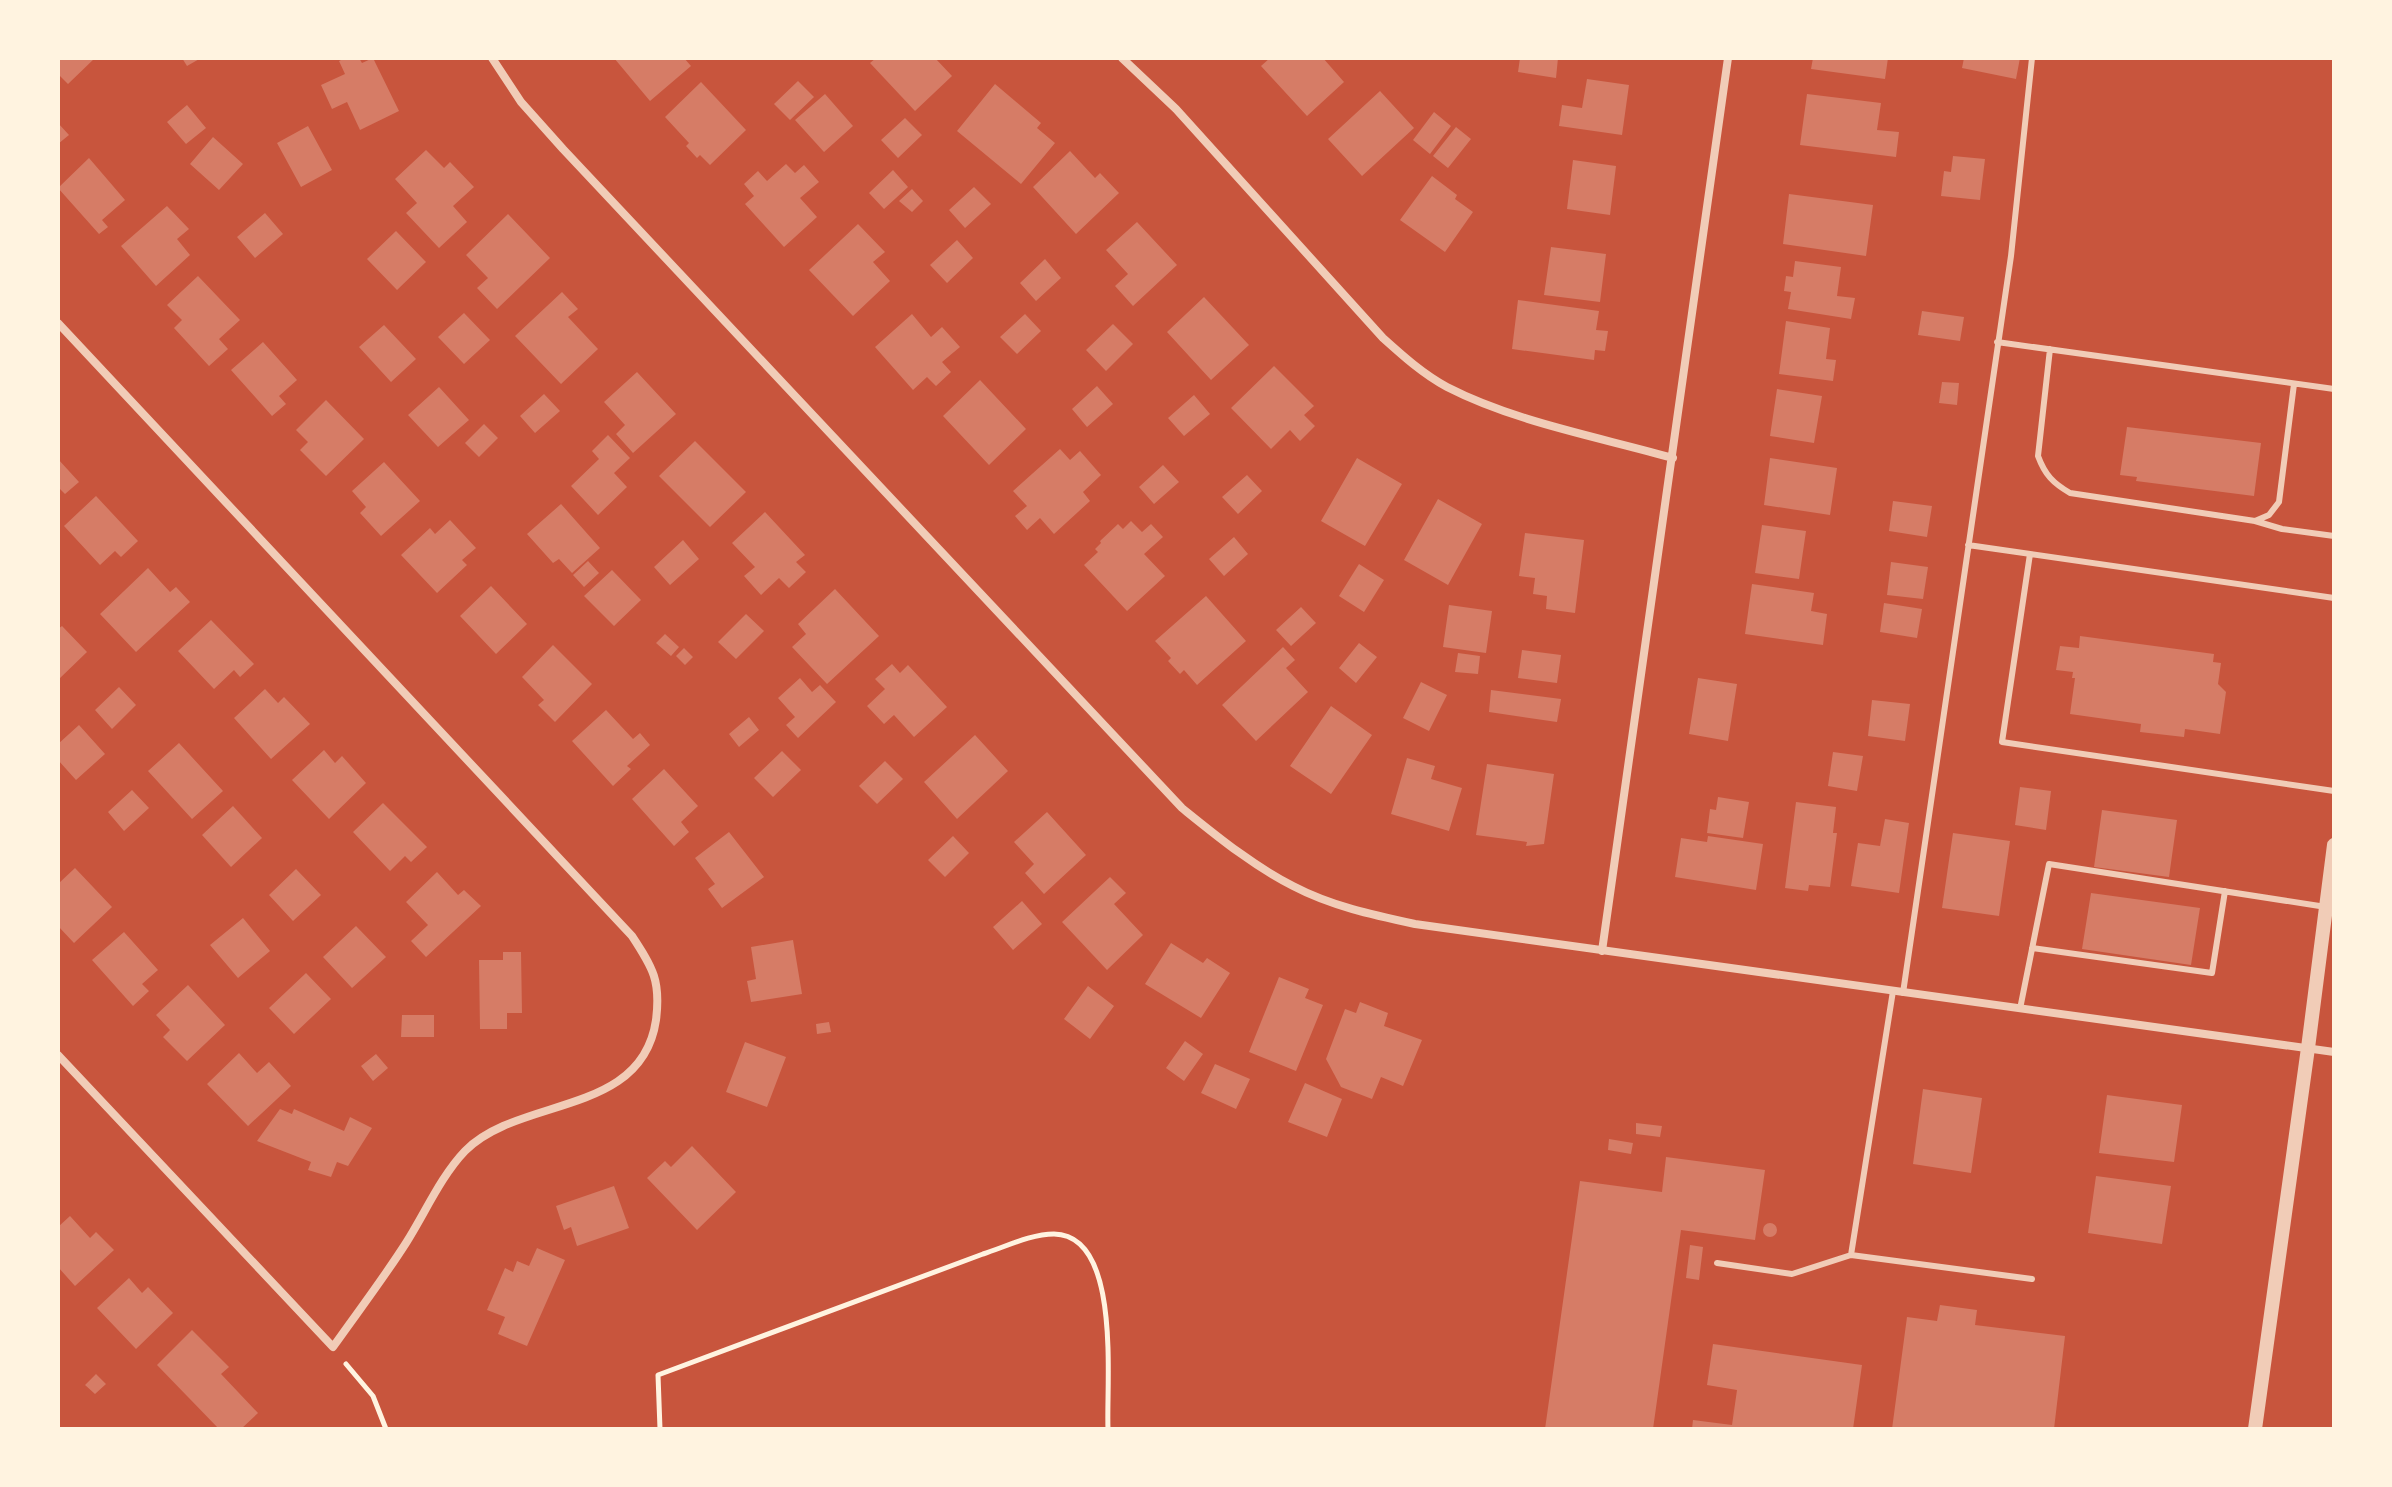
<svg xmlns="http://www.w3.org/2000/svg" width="2392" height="1487" viewBox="0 0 2392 1487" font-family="'Fira Sans Condensed',sans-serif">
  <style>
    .building { fill: #d67c66 }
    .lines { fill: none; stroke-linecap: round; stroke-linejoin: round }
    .path { stroke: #fff3e0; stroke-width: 5 }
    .service { stroke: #f1ccb7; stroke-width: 6 }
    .minor { stroke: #f1ccb7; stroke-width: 8 }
    .tertiary { stroke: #f1ccb7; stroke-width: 14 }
  </style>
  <rect width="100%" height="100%" fill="#c8553d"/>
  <path class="building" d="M58,58H95L68,84L58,74Z
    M182,58H201L187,66Z
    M345,58H359L362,63L373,58L399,111L360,130L347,102L332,109L321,85L345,74L339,61Z
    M614,58H684L691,66L650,101Z
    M876,58H935L952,76L915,111L870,63Z
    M1270,58H1323L1344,82L1307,116L1261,66Z
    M1520,58H1558L1556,78L1518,72Z
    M1813,58H1888L1885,79L1811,69Z
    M1964,58H2020L2016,79L1962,68Z
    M1587,79L1629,85L1622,135L1559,126L1562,105L1582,108Z
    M798,81L814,97L790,120L774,104Z
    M701,82L746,130L710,165L700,155L697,158L686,146L689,143L665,117Z
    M995,84L1041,123L1037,128L1055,143L1021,184L957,131Z
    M1380,91L1414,128L1362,176L1328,139Z
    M825,94L853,126L824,152L795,120Z
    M1807,94L1881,103L1877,130L1899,132L1896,157L1800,145Z
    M187,105L206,128L186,144L167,122Z
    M1434,112L1451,126L1430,154L1413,140Z
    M905,118L922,135L898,158L881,140Z
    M58,123L69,135L58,144Z
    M308,126L332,170L301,187L277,143Z
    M1456,127L1471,139L1448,168L1433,156Z
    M213,137L243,164L219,190L190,164Z
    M426,150L444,168L450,162L474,187L453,206L467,222L439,248L406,213L417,203L395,179Z
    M1070,151L1095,178L1100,173L1119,193L1076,234L1033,187Z
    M1953,156L1985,159L1980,200L1941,196L1944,171L1951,172Z
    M89,158L125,200L102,220L108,227L99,234L58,188Z
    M1573,160L1616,166L1610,215L1567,209Z
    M786,164L795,173L804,165L819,182L800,198L817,217L784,247L745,204L754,196L744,184L758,171L767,181Z
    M893,170L908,187L884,209L869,193Z
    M1432,176L1457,195L1455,199L1473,212L1445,252L1400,220Z
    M974,187L991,204L965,228L949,210Z
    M912,189L923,201L912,212L899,201Z
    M1789,194L1873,205L1866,256L1783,244Z
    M167,206L189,229L177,239L190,255L156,286L121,246Z
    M265,213L283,234L255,258L237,237Z
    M508,214L550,258L497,309L477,288L488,278L466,255Z
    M1137,222L1177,265L1133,306L1115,286L1128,274L1106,250Z
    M858,224L885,252L873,262L890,281L853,316L809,270Z
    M396,231L426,262L397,290L367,259Z
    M957,240L973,258L947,283L930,265Z
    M1551,247L1606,254L1600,302L1544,295Z
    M1045,259L1061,278L1036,301L1020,283Z
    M1795,261L1841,267L1837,296L1855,298L1851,319L1788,309L1791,292L1784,291L1786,276L1793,277Z
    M198,276L240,320L219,339L228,349L209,366L174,328L182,320L167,305Z
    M562,292L578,309L568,317L598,349L561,384L515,336Z
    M1204,297L1249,345L1211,380L1167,332Z
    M1518,300L1599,311L1596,330L1608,331L1605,351L1595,350L1594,360L1512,349Z
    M1922,311L1964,317L1960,341L1918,335Z
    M464,313L490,340L464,364L438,337Z
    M912,314L931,337L942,327L960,347L942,362L951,372L936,386L927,377L913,390L875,347Z
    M1025,314L1041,331L1017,354L1000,337Z
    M1786,321L1830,328L1826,359L1836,360L1833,381L1779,374Z
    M1113,324L1133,344L1106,371L1086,350Z
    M384,325L416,359L391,382L359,347Z
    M263,342L297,380L279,396L286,404L272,416L231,370Z
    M1274,366L1314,406L1304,415L1315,426L1300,441L1290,430L1271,449L1231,408Z
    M637,372L676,414L633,453L616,434L625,425L604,402Z
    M980,380L1026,429L989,465L943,416Z
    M1942,382L1959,383L1957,405L1939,403Z
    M1097,386L1113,404L1087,427L1072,409Z
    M439,387L469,420L438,447L408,415Z
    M1777,389L1822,396L1814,443L1770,436Z
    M544,394L560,411L535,433L520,416Z
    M1194,395L1210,414L1184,436L1168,418Z
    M326,400L364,439L326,476L300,450L308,442L296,430Z
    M484,424L498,438L479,457L465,443Z
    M2127,427L2261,443L2254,496L2136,481L2137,477L2120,475Z
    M608,435L630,458L614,473L627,487L598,515L571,486L599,459L592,451Z
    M695,441L746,492L710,527L659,476Z
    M1060,449L1070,460L1080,451L1101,475L1083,492L1090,501L1054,534L1040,518L1027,530L1015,516L1027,506L1013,491Z
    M1357,458L1402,484L1365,546L1321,521Z
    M1770,458L1837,468L1830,515L1764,505Z
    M58,459L79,482L65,494L60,489L58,491Z
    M384,462L420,501L381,536L360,513L366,507L352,491Z
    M1163,465L1179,482L1154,504L1139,487Z
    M1247,475L1262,491L1238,514L1222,497Z
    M96,496L138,541L121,557L115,551L100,565L64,526Z
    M1438,499L1482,524L1448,585L1404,560Z
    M1893,501L1932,506L1927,537L1889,531Z
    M561,504L600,548L572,573L559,559L553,563L527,534Z
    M765,512L805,555L796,562L806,572L789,588L779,578L761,595L744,576L755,567L732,543Z
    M450,520L476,548L462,560L467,565L437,593L401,555L430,528L435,534Z
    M1131,521L1142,532L1151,524L1163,537L1144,554L1165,576L1127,611L1084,565L1098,552L1095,549L1101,543L1100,541L1118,524L1123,529Z
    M1762,525L1806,531L1799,579L1755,573Z
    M1525,533L1584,540L1575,613L1546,609L1547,596L1533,594L1535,578L1519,576Z
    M1234,537L1248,554L1224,576L1209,559Z
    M683,540L699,559L670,585L654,567Z
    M588,561L599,573L584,587L573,575Z
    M1891,562L1928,567L1923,599L1887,595Z
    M1359,564L1384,580L1364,612L1339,596Z
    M148,568L170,592L176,587L190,602L136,652L100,614Z
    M612,570L641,600L614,626L584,596Z
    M1752,584L1814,593L1811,611L1827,614L1823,645L1745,634Z
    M491,586L527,624L496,654L460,616Z
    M835,589L879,636L827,684L792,647L806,634L798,624Z
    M1206,596L1246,641L1197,685L1184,670L1180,674L1168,661L1171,658L1155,641Z
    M1884,603L1922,609L1917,638L1880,632Z
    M1449,605L1492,611L1486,653L1443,647Z
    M1301,607L1316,623L1291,646L1276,630Z
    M746,614L764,631L736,659L718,642Z
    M211,620L254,664L240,677L234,670L214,689L178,651Z
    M62,626L87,652L58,680V629Z
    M665,634L679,647L671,656L656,643Z
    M2080,636L2214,654L2213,662L2221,663L2218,684L2226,692L2220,734L2185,729L2184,737L2140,732L2141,724L2070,714L2075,678H2072L2073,672L2056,670L2060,646L2079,648Z
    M1359,643L1377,657L1356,683L1339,668Z
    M553,645L592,684L555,722L538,705L544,700L522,677Z
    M1283,647L1295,660L1286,668L1308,692L1256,741L1222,705Z
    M684,648L693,657L685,665L676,656Z
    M1522,650L1561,655L1557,683L1518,678Z
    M1458,653L1480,656L1478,674L1455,672Z
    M892,664L900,673L908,665L947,707L914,737L894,715L884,724L867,706L885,689L875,679Z
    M800,678L812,692L820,685L836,702L798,738L786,725L795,717L778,698Z
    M1698,678L1737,684L1728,741L1689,734Z
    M1421,682L1447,695L1429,731L1403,718Z
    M119,687L136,705L112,729L95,710Z
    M265,689L278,703L284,697L310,724L271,759L234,718Z
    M1491,690L1561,699L1557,722L1489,712Z
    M1872,700L1910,704L1905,741L1868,736Z
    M1331,706L1372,735L1331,794L1290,766Z
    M606,710L633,739L640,733L650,745L627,766L631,769L613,786L572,741Z
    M749,717L759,730L739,747L729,734Z
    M79,725L105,754L76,780L58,760V744Z
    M975,735L1008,771L957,819L924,782Z
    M179,743L223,791L192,819L148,771Z
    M324,750L335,763L342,756L366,783L329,819L292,780Z
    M782,751L801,770L773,797L754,778Z
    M1833,752L1863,756L1857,791L1828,786Z
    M1407,758L1435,766L1431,779L1462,788L1449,831L1391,814Z
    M885,761L903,779L877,804L859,786Z
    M1487,764L1554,774L1544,844L1526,846L1527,842L1476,835Z
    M664,769L698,806L681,822L689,832L674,846L632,799Z
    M2020,787L2051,791L2046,830L2015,825Z
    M132,790L149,808L124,831L108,812Z
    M1718,797L1749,802L1743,838L1707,833L1710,809L1716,810Z
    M1796,802L1836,807L1833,833H1837L1830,887L1809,885L1808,891L1785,888Z
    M383,803L427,847L411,862L405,856L390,871L353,832Z
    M233,806L262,838L231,867L202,835Z
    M2102,810L2177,820L2169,877L2094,867Z
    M1047,812L1086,855L1044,894L1025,873L1034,864L1014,842Z
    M1885,819L1909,823L1899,893L1851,886L1858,843L1880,846Z
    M729,832L764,877L722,908L708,889L715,884L695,858Z
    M1953,833L2010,841L1999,916L1942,908Z
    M953,836L969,853L945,877L928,860Z
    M1708,836L1763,844L1756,890L1675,877L1681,838L1707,842Z
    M75,868L112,907L74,943L58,926V884Z
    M296,869L321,895L293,921L269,895Z
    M437,872L458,895L464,890L481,906L426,957L411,941L428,925L406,902Z
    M1110,877L1126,893L1114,904L1143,935L1107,970L1062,922Z
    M2091,893L2200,908L2191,965L2082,949Z
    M1022,901L1042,924L1013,950L993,927Z
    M243,918L270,951L238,978L210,945Z
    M356,926L386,957L352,988L323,957Z
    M124,932L158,970L142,984L149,991L133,1006L92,960Z
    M793,940L802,994L751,1002L747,981L756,979L751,947Z
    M1171,943L1203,963L1207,958L1230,973L1201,1018L1145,984Z
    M503,952H521L522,1013H507V1029H480L479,960H503Z
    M306,973L331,999L294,1034L269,1008Z
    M1279,977L1309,989L1305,998L1323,1005L1296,1071L1249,1052Z
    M188,985L225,1025L187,1061L163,1037L170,1030L156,1015Z
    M1088,986L1114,1006L1090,1039L1064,1019Z
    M1360,1002L1388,1013L1384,1026L1422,1040L1403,1086L1381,1077L1372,1099L1341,1087L1326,1059L1345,1009L1356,1013Z
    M402,1015H434V1037H401Z
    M829,1022L831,1032L817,1034L816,1024Z
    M1185,1041L1203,1054L1184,1081L1166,1068Z
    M745,1042L786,1057L767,1107L726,1092Z
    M239,1053L257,1073L269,1062L291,1086L248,1126L207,1084Z
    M376,1054L388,1068L373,1081L361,1066Z
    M1215,1064L1250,1079L1236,1109L1201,1093Z
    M1305,1083L1342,1099L1327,1137L1288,1122Z
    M1923,1089L1982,1098L1971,1173L1913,1164Z
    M2107,1095L2182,1105L2174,1162L2099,1153Z
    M280,1109L292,1114L294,1109L344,1131L350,1117L372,1128L348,1166L337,1162L331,1177L308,1170L311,1162L257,1141Z
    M1636,1123L1662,1126L1660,1137L1636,1134Z
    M1609,1139L1633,1143L1631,1154L1608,1150Z
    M692,1146L736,1192L697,1230L647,1178L665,1161L671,1167Z
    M1666,1157L1765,1170L1755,1240L1681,1230L1653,1429H1545L1580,1181L1662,1192Z
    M2096,1176L2171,1186L2162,1244L2088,1233Z
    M614,1186L629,1228L577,1246L571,1227L564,1230L556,1206Z
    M70,1216L90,1238L96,1232L114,1250L75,1286L58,1267V1227Z
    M1763 1230a7 7 0 1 1 14 0a7 7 0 1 1-14 0Z
    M1690,1245L1703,1247L1699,1280L1686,1278Z
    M537,1248L565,1260L527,1346L498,1334L505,1317L487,1310L505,1268L513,1272L517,1261L529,1266Z
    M129,1278L142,1293L148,1287L173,1313L136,1349L97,1308Z
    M1940,1305L1977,1310L1975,1325L2065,1336L2054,1429H1892L1907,1317L1937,1321Z
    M192,1330L229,1367L221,1374L258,1413L241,1429H219L157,1365Z
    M1713,1344L1862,1365L1853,1429H1692L1693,1420L1732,1425L1737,1390L1707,1385Z
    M96,1374L106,1384L95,1394L85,1385Z"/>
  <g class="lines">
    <path class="path" d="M346,1364L373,1396L386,1429
      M660,1429L658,1375L983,1254C1005,1247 1031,1234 1054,1234C1122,1235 1106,1383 1108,1429"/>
    <path class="service" d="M1997,342L2334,389
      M2050,349L2038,456C2045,475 2053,483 2070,493L2255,521L2269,515L2279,502L2294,384
      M2255,521L2282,529L2334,536
      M1968,545L2334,598
      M2030,554L2002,742L2334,791
      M2032,948L2212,973L2225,891
      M1893,991L1851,1255L2032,1279
      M1903,993L2011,256L2032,58
      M2020,1009L2049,864L2326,907
      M1717,1263L1792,1274L1851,1255"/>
    <path class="minor" d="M492,58L521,102L563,149L1182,808C1218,837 1252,865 1293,886C1331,906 1373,915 1415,924L2334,1052
      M1122,58L1176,109L1383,338C1403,356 1423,374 1447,387C1515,422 1599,437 1673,458
      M58,323L632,936C653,968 661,981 656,1020C642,1117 519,1096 465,1151C441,1176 425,1213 406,1243C383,1279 357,1313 333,1347L58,1055
      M1602,951L1728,58"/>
    <path class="tertiary" d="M2255,1429L2308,1048L2334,845"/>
  </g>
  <rect width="2392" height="1487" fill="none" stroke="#fff3e0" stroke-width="120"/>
</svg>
